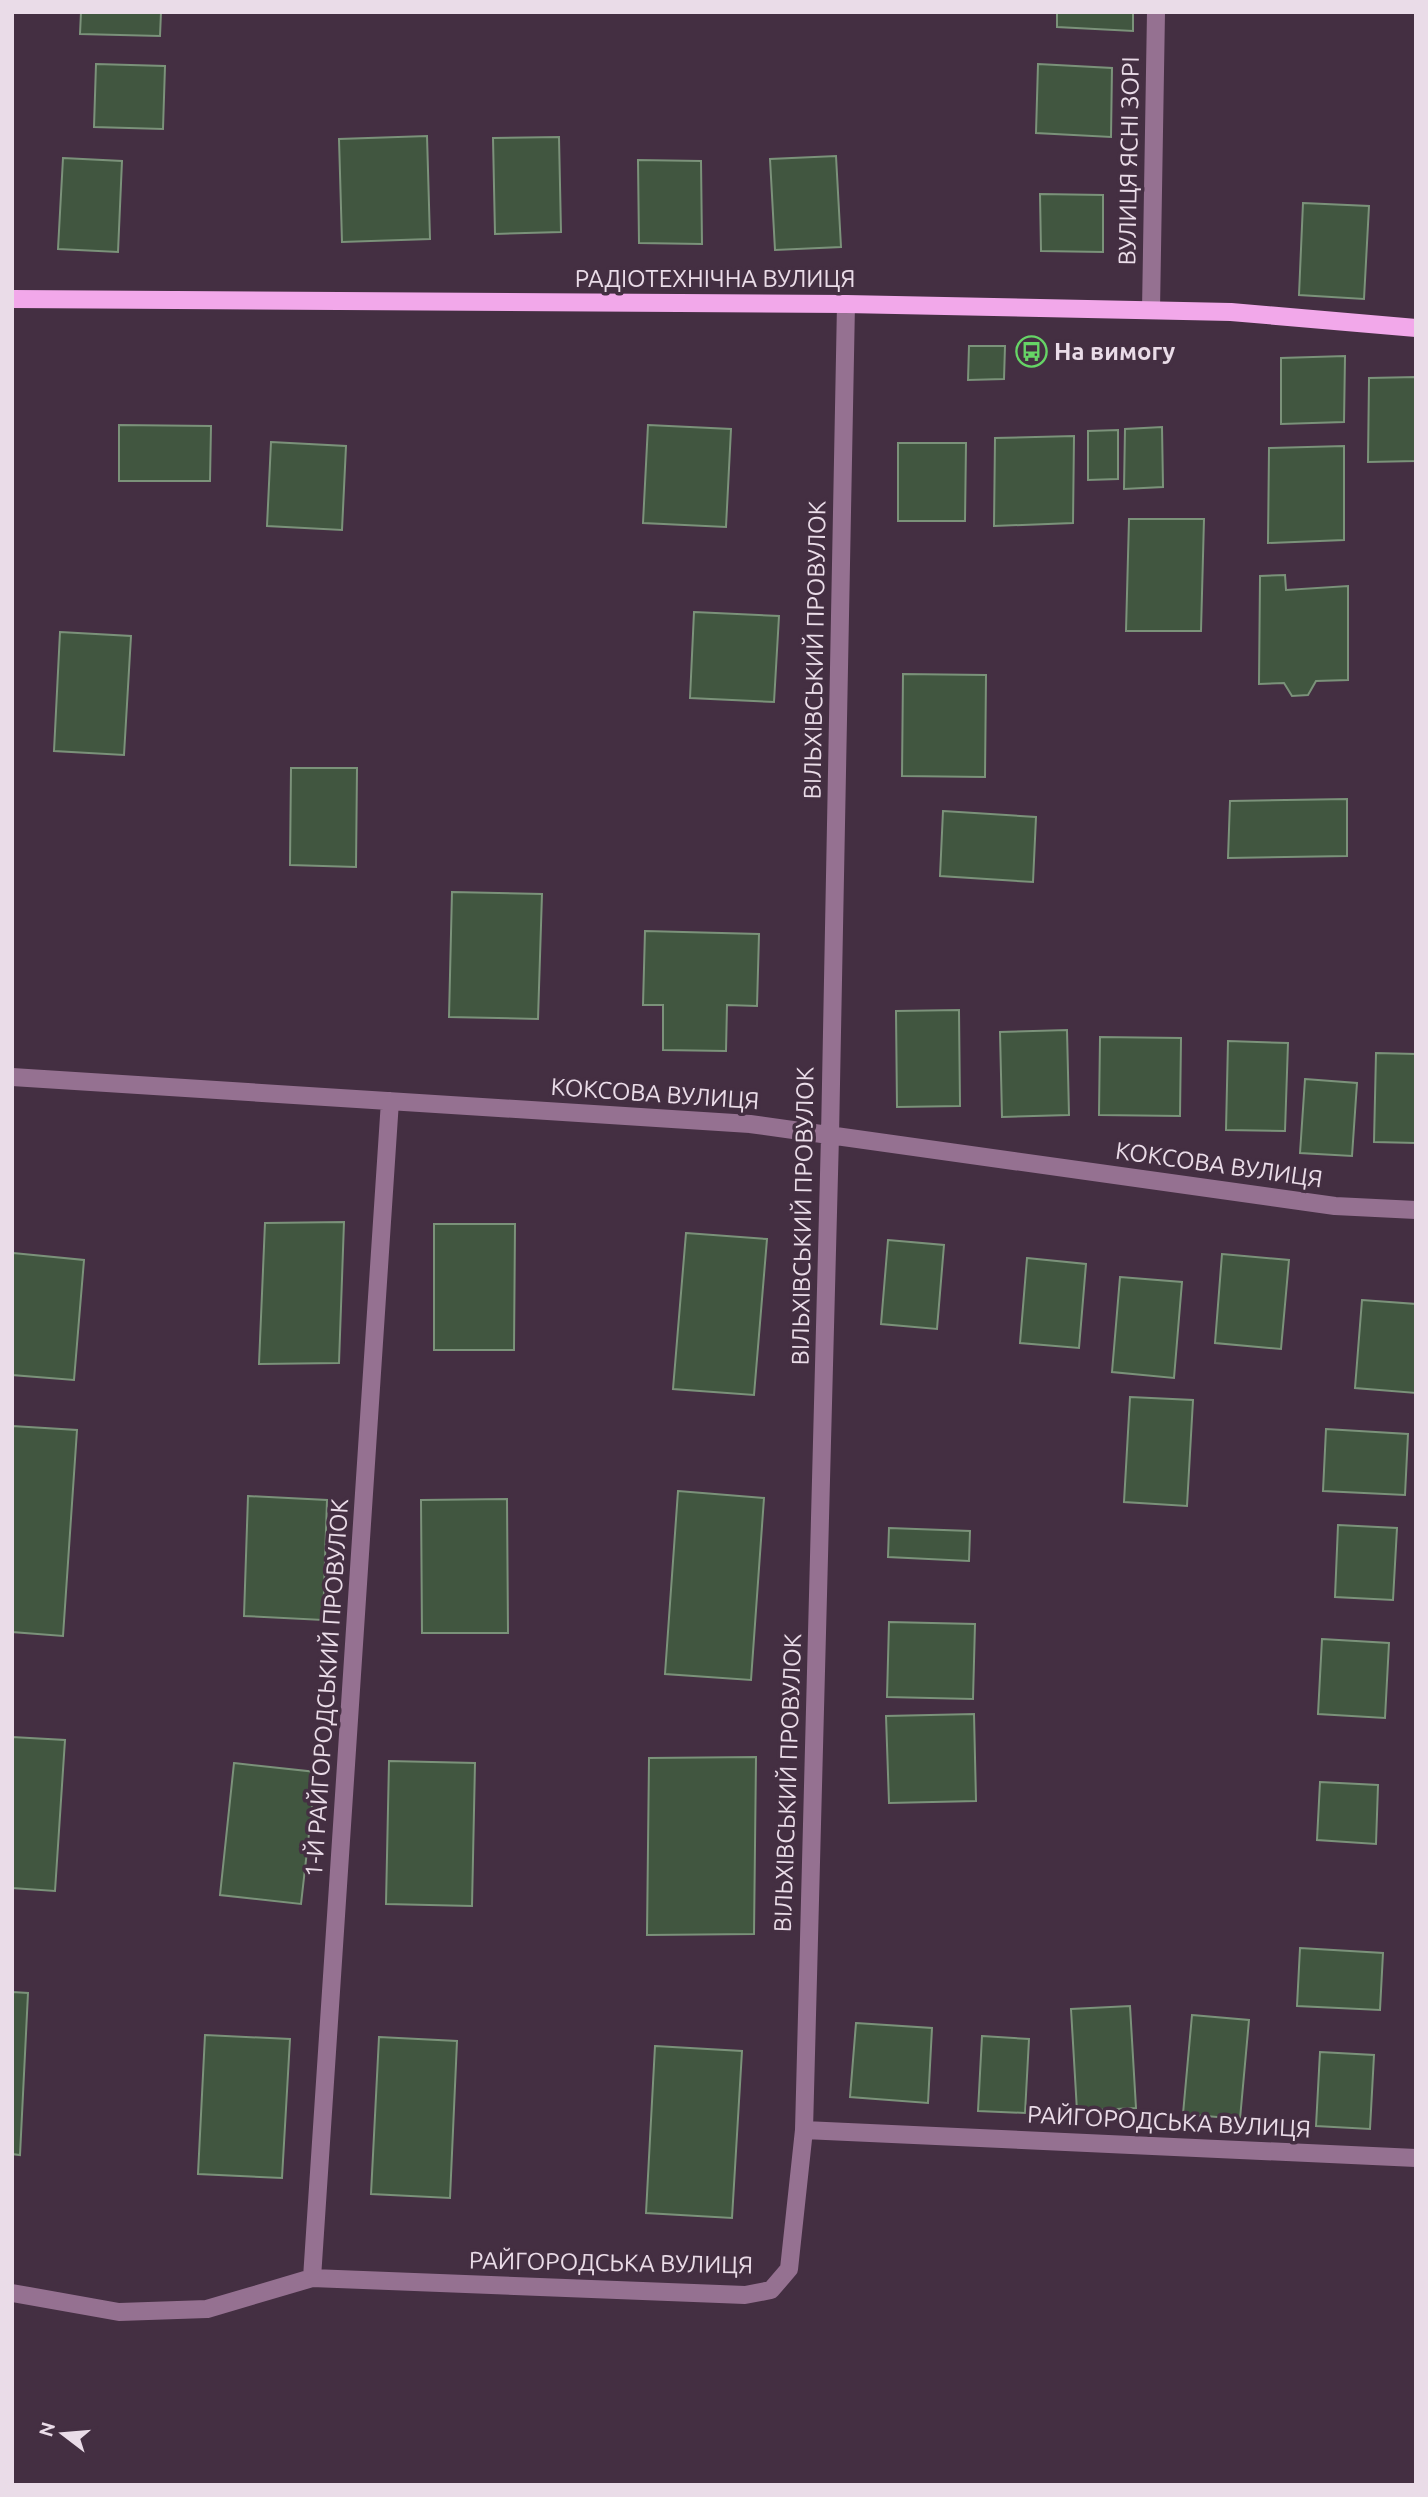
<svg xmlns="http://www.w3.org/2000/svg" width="1428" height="2497" viewBox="0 0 1428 2497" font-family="Ubuntu,sans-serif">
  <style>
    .building { fill: #415640; stroke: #7b927a; stroke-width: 2 }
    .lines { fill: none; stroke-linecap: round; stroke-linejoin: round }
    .minor { stroke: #957191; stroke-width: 18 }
    .major { stroke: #f2a8ea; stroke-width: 18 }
    .labels { text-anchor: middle; stroke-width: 7; stroke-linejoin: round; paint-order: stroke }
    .street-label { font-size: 24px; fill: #eadce8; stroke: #442f42 }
    .poi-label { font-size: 24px; font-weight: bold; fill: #eadce8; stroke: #442f42; text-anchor: start }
  </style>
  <rect width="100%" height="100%" fill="#442f42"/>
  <path class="building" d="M81,12H161L160,36L80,34Z
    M1057,12H1133V31L1057,27Z
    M96,64L165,66L163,129L94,127Z
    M1038,64L1112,68L1111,137L1036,133Z
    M427,136L430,239L342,242L339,139Z
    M559,137L561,232L495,234L493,138Z
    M836,156L841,247L775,250L770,159Z
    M63,158L122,161L118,252L58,249Z
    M638,160L701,161L702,244L639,243Z
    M1040,194L1103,195V252L1041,251Z
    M1303,203L1369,206L1364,299L1299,295Z
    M969,346H1005L1004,379L968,380Z
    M1345,356L1344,422L1281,424V358Z
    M1416,377V461L1368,462L1369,378Z
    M119,425L211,426L210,481H119Z
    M648,425L731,429L726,527L643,523Z
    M1162,427L1163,487L1124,489L1125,429Z
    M1118,430V479L1088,480V431Z
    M1074,436L1073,523L994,526L995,438Z
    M271,442L346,446L342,530L267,526Z
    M898,443H966L965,521H898Z
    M1344,446V540L1268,543L1269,448Z
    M1129,519H1204L1201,631H1126Z
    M1285,575L1286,590L1348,586V680L1316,681L1308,695L1292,696L1284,683L1259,684L1260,576Z
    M694,612L779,616L774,702L690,698Z
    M60,632L131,636L124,755L54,751Z
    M903,674L986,675L985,777L902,776Z
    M291,768H357L356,867L290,865Z
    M1347,799V856L1228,858L1230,801Z
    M943,811L1036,817L1033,882L940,876Z
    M452,892L542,894L538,1019L449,1017Z
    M645,931L759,934L757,1006L727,1005L726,1051L663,1050V1005H643Z
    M959,1010L960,1106L897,1107L896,1011Z
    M1067,1030L1069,1115L1002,1117L1000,1032Z
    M1100,1037L1181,1038L1180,1116L1099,1115Z
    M1228,1041L1288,1043L1285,1131L1226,1130Z
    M1376,1053L1416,1054V1143L1374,1142Z
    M1305,1079L1357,1083L1352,1156L1300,1153Z
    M344,1222L339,1363L259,1364L265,1223Z
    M434,1224H515L514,1350H434Z
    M686,1233L767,1239L754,1395L673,1389Z
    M888,1240L944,1245L937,1329L881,1324Z
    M13,1253L84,1260L74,1380L12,1375Z
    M1222,1254L1289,1260L1281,1349L1215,1343Z
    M1027,1258L1086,1264L1079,1348L1020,1343Z
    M1120,1277L1182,1282L1174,1378L1112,1372Z
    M1362,1300L1416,1304V1393L1355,1388Z
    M1130,1397L1193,1400L1187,1506L1124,1502Z
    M12,1426L77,1430L63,1636L12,1632Z
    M1326,1429L1408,1434L1405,1495L1323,1491Z
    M678,1491L764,1498L751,1680L665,1674Z
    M248,1496L327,1500L323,1620L244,1616Z
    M507,1499L508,1633H422L421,1500Z
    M1338,1525L1397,1528L1393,1600L1335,1597Z
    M889,1528L970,1531L969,1561L888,1557Z
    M889,1622L975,1624L973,1699L887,1697Z
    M1322,1639L1389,1643L1385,1718L1318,1714Z
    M974,1714L976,1801L889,1803L886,1716Z
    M12,1737L65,1740L55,1891L12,1888Z
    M756,1757L754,1934L647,1935L649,1758Z
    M389,1761L475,1763L472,1906L386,1904Z
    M234,1763L316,1772L301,1904L220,1895Z
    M1320,1782L1378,1785L1376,1844L1317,1840Z
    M1300,1948L1383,1953L1380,2010L1297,2006Z
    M12,1992L28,1993L20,2155L12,2154Z
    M1130,2006L1136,2108L1077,2111L1071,2009Z
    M1192,2015L1249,2020L1240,2119L1183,2114Z
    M856,2023L932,2028L928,2103L850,2097Z
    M205,2035L290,2039L282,2178L198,2174Z
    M982,2036L1029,2039L1025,2113L978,2111Z
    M379,2037L457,2041L450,2198L371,2194Z
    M655,2046L742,2051L732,2218L646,2213Z
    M1320,2052L1374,2055L1370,2129L1316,2126Z"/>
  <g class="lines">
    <path class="minor" d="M1151,310L1156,12
      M12,1077L750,1124L1335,1206L1416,1210
      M804,2130L830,1136L846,304
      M312,2278L390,1101
      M12,2293L119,2312L207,2309L312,2278L745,2295L771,2290L789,2269L804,2130L1416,2158"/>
    <path class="major" d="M12,299L846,304L1231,312L1416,328"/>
  </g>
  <defs>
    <symbol id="bus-ring" viewBox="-11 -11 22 22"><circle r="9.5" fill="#442f42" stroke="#66d466" stroke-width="1.5"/><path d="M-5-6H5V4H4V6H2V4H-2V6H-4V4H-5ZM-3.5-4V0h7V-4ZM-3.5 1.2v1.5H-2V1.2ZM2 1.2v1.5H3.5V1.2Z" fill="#66d466"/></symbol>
  </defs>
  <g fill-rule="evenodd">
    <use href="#bus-ring" x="1014" y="334" width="35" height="35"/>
  </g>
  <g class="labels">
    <g class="street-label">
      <text transform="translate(1129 161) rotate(-89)" y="8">ВУЛИЦЯ ЯСНІ ЗОРІ</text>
      <text x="715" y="287">РАДІОТЕХНІЧНА ВУЛИЦЯ</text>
      <text transform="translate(815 650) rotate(-89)" y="8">ВІЛЬХІВСЬКИЙ ПРОВУЛОК</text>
      <text transform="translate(655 1094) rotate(4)" y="8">КОКСОВА ВУЛИЦЯ</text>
      <text transform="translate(1219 1165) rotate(8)" y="8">КОКСОВА ВУЛИЦЯ</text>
      <text transform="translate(803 1216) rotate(-89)" y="8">ВІЛЬХІВСЬКИЙ ПРОВУЛОК</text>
      <text transform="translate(327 1688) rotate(-86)" y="8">1-Й РАЙГОРОДСЬКИЙ ПРОВУЛОК</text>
      <text transform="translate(788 1783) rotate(-88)" y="8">ВІЛЬХІВСЬКИЙ ПРОВУЛОК</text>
      <text transform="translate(1169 2122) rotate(3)" y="8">РАЙГОРОДСЬКА ВУЛИЦЯ</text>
      <text transform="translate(611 2263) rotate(1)" y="8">РАЙГОРОДСЬКА ВУЛИЦЯ</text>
    </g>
    <g class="poi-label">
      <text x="1054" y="360">На вимогу</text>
    </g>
  </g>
  <rect width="1428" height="2497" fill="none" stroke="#eadce8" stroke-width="28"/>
  <g transform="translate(63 2434) rotate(286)" stroke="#442f42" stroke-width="5" paint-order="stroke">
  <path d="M0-5L12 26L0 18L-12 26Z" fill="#eadce8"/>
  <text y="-10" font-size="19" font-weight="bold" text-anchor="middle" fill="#eadce8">N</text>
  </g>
</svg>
